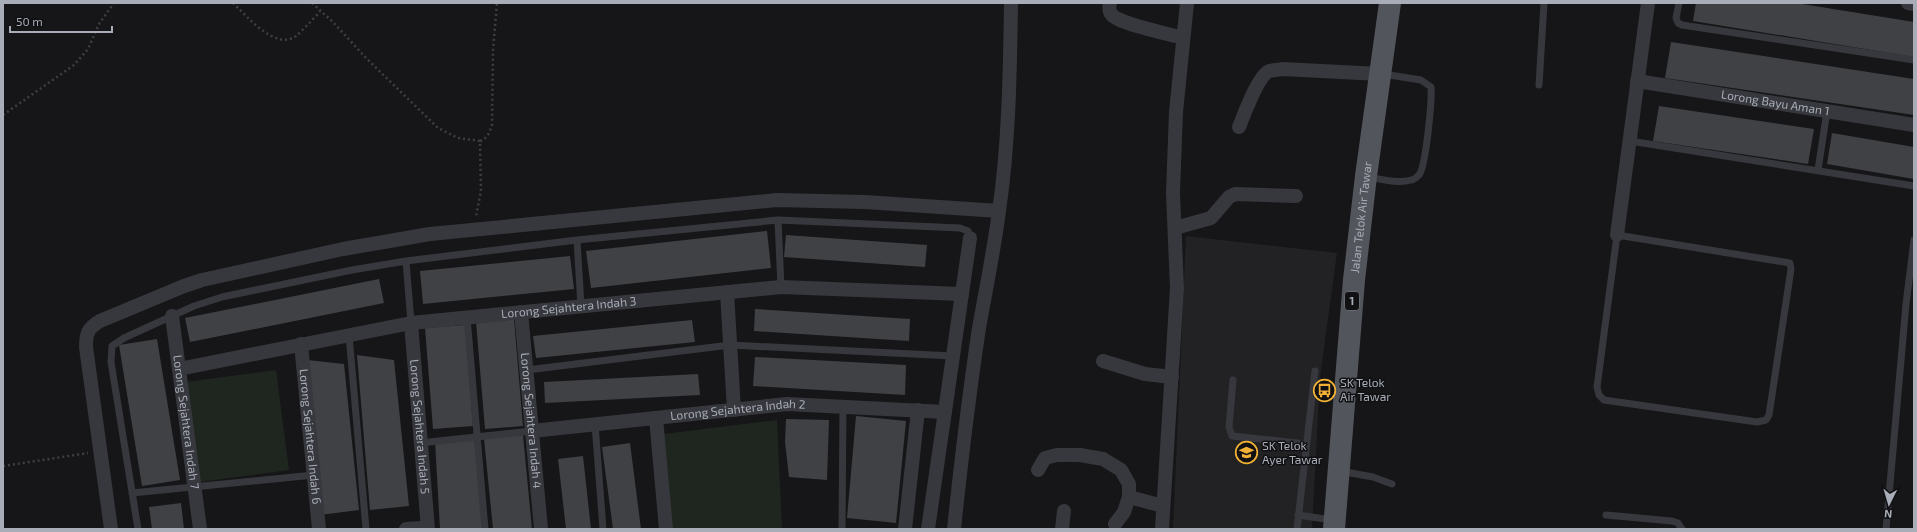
<svg xmlns="http://www.w3.org/2000/svg" width="1917" height="532" viewBox="0 0 1917 532" font-family="'Exo 2',sans-serif">
  <style>
    .built { fill: #222225 }
    .green { fill: #1e261f }
    .building { fill: #404145 }
    .lines { fill: none; stroke-linecap: round; stroke-linejoin: round }
    .path { stroke: #3d3f44; stroke-width: 2.5; stroke-dasharray: 2 3; stroke-linecap: butt }
    .lane { stroke: #37383d; stroke-width: 7 }
    .street { stroke: #37383d; stroke-width: 14 }
    .primary { stroke: #53555c; stroke-width: 22 }
    .labels { text-anchor: middle; stroke-width: 3; stroke-linejoin: round; paint-order: stroke }
    .shield { fill: #111113; stroke: #7b7e86; stroke-width: 1 }
    .shield-label { font-size: 11px; font-weight: bold; fill: #a8adb8 }
    .street-label { font-size: 12px; fill: #a8adb8; stroke: #111113 }
    .poi-label { font-size: 12px; fill: #a8adb8; stroke: #111113; text-anchor: start }
  </style>
  <rect width="100%" height="100%" fill="#161618"/>
  <path class="built" d="M1186,236L1337,253L1320,377L1312,529H1173Z"/>
  <path class="green" d="M276,370L289,470L199,482L185,382Z
    M777,420L782,528L670,529L656,435Z"/>
  <path class="building" d="M1696,3H1796L1914,22V57L1693,21Z
    M1671,42L1914,79V115L1665,78Z
    M1659,106L1814,129L1808,164L1653,141Z
    M1832,133L1914,147V179L1827,164Z
    M767,231L771,268L591,288L586,251Z
    M786,235L927,245L925,267L784,257Z
    M570,256L574,289L423,304L420,271Z
    M379,279L384,303L190,342L185,318Z
    M755,309L910,319L909,341L754,331Z
    M514,319L523,426L485,429L476,322Z
    M692,320L695,342L536,358L533,336Z
    M465,325L473,426L433,429L425,328Z
    M157,339L180,480L142,486L119,345Z
    M357,355L394,360L409,506L370,510Z
    M755,357L906,365L905,395L753,386Z
    M307,360L344,364L359,510L320,515Z
    M698,374L700,395L545,403L544,382Z
    M856,416L906,421L896,523L847,518Z
    M786,419L829,420L827,480L789,477L785,442Z
    M523,435L532,529H493L484,439Z
    M476,439L482,529H440L435,441Z
    M630,443L641,529H613L602,447Z
    M583,456L591,529H566L558,459Z
    M181,503L184,529H152L149,507Z"/>
  <g class="lines">
    <path class="path" d="M233,3C247,16 275,51 296,36C302,31 314,18 320,12
      M312,3L333,22L366,58L438,128L458,138L480,141L481,191L476,216
      M3,115L74,65L88,49L99,24L114,3
      M480,141C488,138 490,132 492,124L493,50L497,3
      M3,466L88,453"/>
    <path class="lane" d="M1679,3L1676,18L1678,23L1682,25L1914,60
      M1539,85L1544,3
      M1630,141L1914,186
      M1818,170L1827,111
      M1368,177C1381,179 1398,184 1411,180C1413,180 1417,177 1419,175C1426,166 1432,101 1431,87L1421,80L1383,74
      M778,220L781,287
      M1617,235L1790,263L1791,269L1769,415L1766,420L1757,422L1604,400L1599,395L1597,387Z
      M577,240L581,306
      M406,261L411,323
      M467,317L485,529
      M349,335L366,529
      M527,370L730,345L953,356
      M1233,380L1229,427L1232,436L1306,444
      M595,424L603,529
      M420,443L532,431
      M1340,471L1373,477L1392,484
      M132,493L314,475
      M1298,515L1332,520
      M1606,515L1672,521L1678,523L1682,529
      M138,529L111,362L112,346L124,338L194,306L222,297L352,270L406,261L577,240L778,220L960,228L968,231L970,238
      M842,529L843,407
      M1297,529L1315,371
      M1886,529L1906,304L1914,240"/>
    <g class="street">
      <path d="M1110,3C1109,7 1109,12 1112,15C1120,24 1169,34 1183,38"/>
      <path d="M1908,3L1914,4"/>
      <path id="s1" d="M1637,81L1914,125"/>
      <path d="M1239,127C1244,115 1258,76 1269,71C1273,70 1278,70 1282,69L1380,74"/>
      <path d="M1175,228L1211,218L1229,197L1235,194L1296,196"/>
      <path d="M1617,235L1648,3"/>
      <path d="M727,292L734,410"/>
      <path id="s2" d="M521,312L541,529"/>
      <path id="s3" d="M172,316L200,529"/>
      <path id="s4" d="M411,323L428,529"/>
      <path id="s5" d="M301,344L319,529"/>
      <path d="M1103,361L1145,374L1172,377"/>
      <path id="s6" d="M179,369L411,323L781,287L962,294"/>
      <path d="M656,418L666,529"/>
      <path id="s7" d="M532,431L787,404L945,412"/>
      <path d="M1038,470L1045,458L1057,455H1080L1103,459L1121,470L1129,484V497L1163,506"/>
      <path d="M1115,524L1124,512L1129,497"/>
      <path d="M111,529L86,347C86,333 88,328 100,321L184,286L202,280L343,249L430,234L777,200L865,202L999,211"/>
      <path d="M406,529L421,528"/>
      <path d="M905,529L918,410"/>
      <path d="M928,529L970,238"/>
      <path d="M954,529C961,462 969,395 979,328C986,289 994,250 999,211C1009,143 1010,72 1011,3"/>
      <path d="M1062,529L1064,511"/>
      <path d="M1162,529L1177,288L1173,193L1176,112L1187,3"/>
    </g>
    <path class="primary" id="s8" d="M1334,529L1354,280L1366,176L1390,3"/>
  </g>
  <defs>
    <symbol id="bus-ring" viewBox="-11 -11 22 22"><circle r="9.5" fill="#111113" stroke="#f2b134" stroke-width="1.5"/><path d="M-5-6H5V4H4V6H2V4H-2V6H-4V4H-5ZM-3.5-4V0h7V-4ZM-3.5 1.2v1.5H-2V1.2ZM2 1.2v1.5H3.5V1.2Z" fill="#f2b134"/></symbol>
    <symbol id="school-ring" viewBox="-11 -11 22 22"><circle r="9.5" fill="#111113" stroke="#f2b134" stroke-width="1.5"/><path d="M0-5L7-2L0 1L-7-2ZM-4 1L0 2.5L4 1V4Q0 6-4 4Z" fill="#f2b134"/></symbol>
  </defs>
  <g fill-rule="evenodd">
    <use href="#bus-ring" x="1312" y="378" width="25" height="25"/>
    <use href="#school-ring" x="1234" y="440" width="25" height="25"/>
  </g>
  <g class="labels">
    <rect class="shield" x="1345" y="292" width="14" height="18" rx="3"/>
    <g class="shield-label">
      <text x="1352" y="305">1</text>
    </g>
    <g class="street-label">
      <text dy="4" stroke="none"><textPath href="#s1" startOffset="140">Lorong Bayu Aman 1</textPath></text>
      <text dy="4" stroke="none"><textPath href="#s8" startOffset="313">Jalan Telok Air Tawar</textPath></text>
      <text dy="4" stroke="none"><textPath href="#s6" startOffset="395">Lorong Sejahtera Indah 3</textPath></text>
      <text dy="4" stroke="none"><textPath href="#s7" startOffset="207">Lorong Sejahtera Indah 2</textPath></text>
      <text dy="4" stroke="none"><textPath href="#s2" startOffset="109">Lorong Sejahtera Indah 4</textPath></text>
      <text dy="4" stroke="none"><textPath href="#s3" startOffset="107">Lorong Sejahtera Indah 7</textPath></text>
      <text dy="4" stroke="none"><textPath href="#s4" startOffset="104">Lorong Sejahtera Indah 5</textPath></text>
      <text dy="4" stroke="none"><textPath href="#s5" startOffset="93">Lorong Sejahtera Indah 6</textPath></text>
    </g>
    <g class="poi-label">
      <text x="1340" y="387">SK Telok<tspan x="1340" dy="14">Air Tawar</tspan></text>
      <text x="1262" y="450">SK Telok<tspan x="1262" dy="14">Ayer Tawar</tspan></text>
    </g>
  </g>
  <rect width="1917" height="532" fill="none" stroke="#a8adb8" stroke-width="8"/>
  <g transform="translate(1889 504) rotate(185)" stroke="#111113" stroke-width="3" paint-order="stroke">
  <path d="M0-3L7 15L0 10L-7 15Z" fill="#a8adb8"/>
  <text y="-6" font-size="11" font-weight="bold" text-anchor="middle" fill="#a8adb8">N</text>
  </g>
  <path d="M10 26v6h102v-6" fill="none" stroke="#a8adb8" stroke-width="2"/>
  <text x="16" y="26" font-size="12" fill="#a8adb8" stroke="#111113" stroke-width="3" paint-order="stroke">50 m</text>
</svg>
